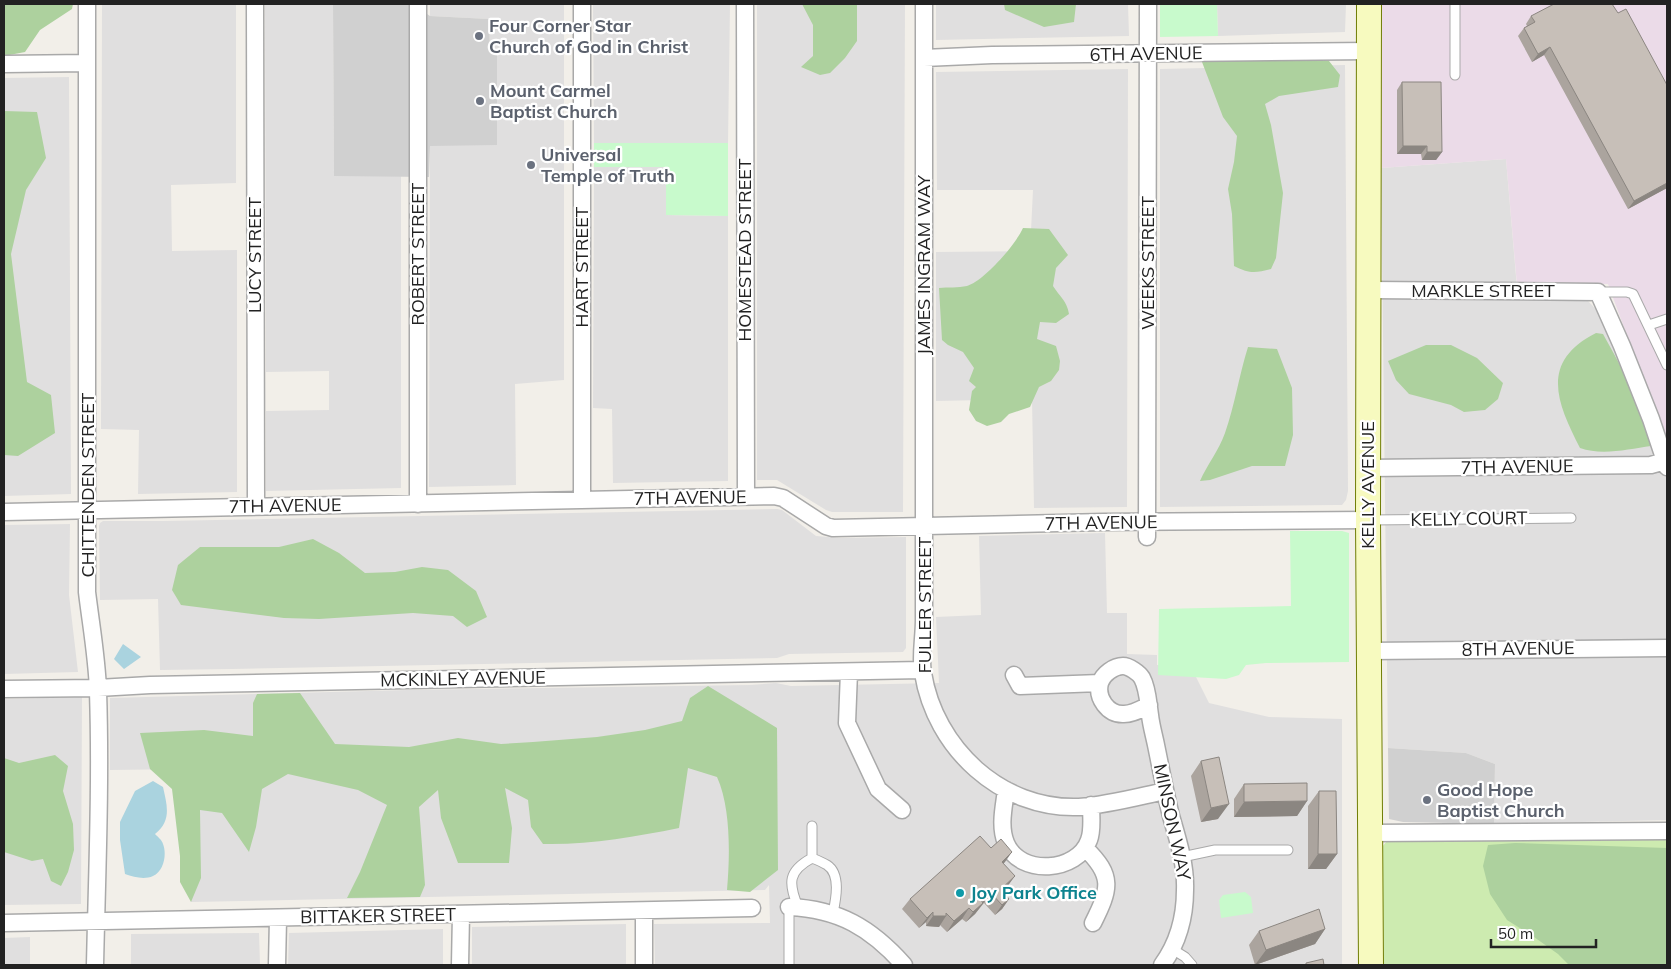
<svg xmlns="http://www.w3.org/2000/svg" width="1671" height="969" viewBox="0 0 1671 969" font-family="Mulish,sans-serif">
  <style>
    .residential { fill: #e0dfdf }
    .industrial { fill: #ebdbe8 }
    .religious { fill: #d0d0d0 }
    .grass { fill: #cdebb0 }
    .forest { fill: #add19e }
    .park { fill: #c8facc }
    .water { fill: #aad3df }
    .lines { fill: none; stroke-linecap: round; stroke-linejoin: round }
    .lane-casing { stroke: #a9a9a9; stroke-width: 11 }
    .street-casing { stroke: #a9a9a9; stroke-width: 19 }
    .secondary-casing { stroke: #707d05; stroke-width: 26 }
    .lane { stroke: #fff; stroke-width: 9 }
    .street { stroke: #fff; stroke-width: 16 }
    .secondary { stroke: #f7fabf; stroke-width: 24 }
    .wall { fill: #aba49e }
    .shaded-wall { fill: #8b8681 }
    .building { fill: #c7bfb8; stroke: #8b8681 }
    .worship-dot { fill: #6b7280; stroke: #fff; stroke-width: 2 }
    .culture-dot { fill: #0f9aa8; stroke: #fff; stroke-width: 2 }
    .labels { text-anchor: middle; stroke-width: 4.5; stroke-linejoin: round; paint-order: stroke }
    .worship-label { font-size: 18px; font-weight: bold; fill: #5b616d; stroke: #fff; text-anchor: start }
    .street-label { font-size: 18px; fill: #222; stroke: #fff }
    .culture-label { font-size: 18px; font-weight: bold; fill: #0d838f; stroke: #fff; text-anchor: start }
  </style>
  <rect width="100%" height="100%" fill="#f2efe9"/>
  <path class="residential" d="M102,4H236V183L171,185L172,251L237,250V492L138,494L139,430L101,429Z
    M265,4H333L334,176H401V488L266,491V411L329,410V371L266,372Z
    M430,4H564V380L515,384L516,485L429,487L430,145L496,50H490L489,19L430,16Z
    M593,4H730L728,143H594Z
    M757,4H905L903,512H832L826,510L777,480H757Z
    M936,4H1128L1129,36L936,40Z
    M1217,4H1346L1345,32L1218,36Z
    M1345,65L1348,491L1346,500L1342,505H1335L1160,507V69Z
    M1128,69L1127,507L1034,508L1032,399L936,401V252L1030,251L1033,190H937L936,72Z
    M69,77L71,494L4,496V78Z
    M1506,159L1518,300H1587L1614,328L1667,479V820L1494,824L1495,764L1466,753L1388,748L1381,168Z
    M594,167H666V215L728,216V481L613,483L612,409L593,408Z
    M777,509L782,510L816,536L841,538L906,537V648L903,652L789,654L777,658L232,669L160,670L158,599L100,600L99,526L100,523L103,521H163Z
    M70,524L69,595L78,672L4,674V525Z
    M1105,533L1107,613H1127V654L1157,655V665L1191,667L1209,703L1269,717L1342,719V965H655L654,924L770,923L769,885L765,890L191,902V769L110,770V698L407,690L750,685L776,683L791,686L939,683L936,617L981,615L979,536Z
    M82,697L81,904L4,905V699Z
    M626,924V965H472V927Z
    M443,929V965H288L289,933Z
    M259,933L260,965H131V934Z
    M30,937V965H4V938Z"/>
  <path class="industrial" d="M1381,4H1667V444L1608,284L1517,285L1506,159L1381,168Z"/>
  <path class="religious" d="M333,4H412L430,16L489,19L490,50H497V145L430,146L429,177L334,176Z
    M1388,748L1466,753L1495,764L1494,824L1403,822L1389,819Z"/>
  <path class="grass" d="M1404,838L1667,840V965H1384L1382,847L1387,841Z"/>
  <path class="forest" d="M4,4H73L72,9L40,30L25,52L4,56Z
    M802,4H857V41L845,58L830,73L820,75L801,67L813,56V25Z
    M1004,4H1076L1074,22L1044,27L1005,10Z
    M1244,58L1329,61L1340,75L1338,87L1279,96L1265,104L1271,125L1283,193L1276,258L1271,269C1255,273 1250,274 1234,266L1232,214L1228,189L1234,162L1237,136L1223,117L1202,62Z
    M4,111L37,112L46,158L26,190L11,254L27,382L51,395L55,433L18,456L4,455Z
    M1023,228L1049,229L1068,255L1056,268L1053,286C1060,297 1067,301 1069,314L1056,323L1040,322L1037,339L1056,346L1060,361L1059,370L1051,381L1039,387L1030,407L1009,414L1001,422L987,426L976,421L969,410L972,391L976,387L969,381L974,368L963,352L948,345L942,340L939,288C948,287 958,288 967,286C984,281 1016,244 1023,228Z
    M1596,333L1603,334C1622,368 1643,407 1651,446C1629,449 1602,456 1580,448C1557,403 1539,362 1596,333Z
    M1426,345H1451L1477,358L1503,383L1498,399L1485,410L1464,412L1451,405L1409,394L1396,380L1388,361Z
    M1248,347L1277,349L1292,388L1293,435L1285,466H1252L1210,480L1200,481C1207,465 1219,450 1225,433C1235,404 1239,376 1248,347Z
    M313,539L339,553L365,573L395,572L422,567L448,570L476,591L487,617L467,627L453,616L413,613L319,619L284,618L181,605L172,590L178,565L200,547H279Z
    M708,686L777,728L778,870L750,892L727,890C730,856 731,808 717,777L688,768L679,828C634,837 589,845 543,844L531,827L528,800L505,788L512,828L509,863H458L441,818L438,790L419,807L425,885L420,897L347,898L360,872L387,805L358,790L288,774L262,789L256,827L249,852L222,813L200,810L201,878L191,902L180,882V856L172,789L150,769L140,733L204,730L253,736V703L257,694L300,693L335,744L409,747L458,738L501,744L533,742L597,737L645,730L682,721L690,698Z
    M55,755L68,766L63,791L73,824L74,850L68,872L61,886L51,881L43,859L32,861L4,852V758L19,763Z
    M1515,843L1667,848V965H1569L1558,954L1534,937L1507,920L1490,894L1483,866L1488,845Z"/>
  <path class="park" d="M1160,4H1217L1218,36L1160,37Z
    M594,143H728V216L666,215V167H594Z
    M1290,531H1342L1349,533V662L1266,663L1246,665L1239,675L1226,679L1158,675L1159,609L1291,606Z
    M1245,892L1251,897L1253,913L1221,918L1219,900L1223,895Z"/>
  <path class="water" d="M123,644L141,657L124,669L114,659Z
    M153,781L163,787C167,805 172,821 155,834C158,837 162,840 163,844C167,854 164,871 153,876C144,880 134,877 125,874L120,840V822L135,791Z"/>
  <g class="lines">
    <defs>
      <path id="lane" d="M1455,75V4
        M1598,292H1627L1633,294L1667,365
        M1649,325L1667,319
        M1369,520L1571,518
        M812,826V858
        M1182,857L1215,850H1288
        M789,907V965
        M798,907C788,883 788,871 812,858C817,860 822,862 827,865C841,874 836,899 833,913
        M1172,949L1185,957L1192,965"/>
      <path id="street" d="M87,4V592C91,625 97,658 98,691C101,782 97,874 95,965
        M255,4L256,506
        M418,4V504
        M582,4V500
        M745,4L746,497
        M924,4V620C924,637 920,657 923,673C935,748 1001,810 1079,807C1108,805 1137,797 1165,791
        M924,58L992,55L1369,51
        M4,64L87,63
        M1369,290L1598,292L1622,346L1651,419L1667,467
        M1368,468L1651,465L1665,461
        M4,512L774,496L783,498L826,526L833,528L1104,522L1368,520
        M1147,537L1148,4
        M1369,651L1667,648
        M849,672L847,723L878,789L902,810
        M1014,675L1020,686L1100,683
        M4,689L98,688L150,685L922,670
        M1149,705C1141,709 1133,714 1124,714C1108,715 1096,698 1100,683C1103,674 1114,666 1123,666C1129,666 1139,673 1142,678C1148,689 1148,703 1150,715C1151,725 1154,735 1156,745C1161,769 1165,792 1171,816C1178,840 1186,865 1185,890C1185,917 1178,943 1162,965
        M1006,790C1004,807 999,826 1006,843C1020,877 1078,872 1089,840C1093,830 1091,816 1091,805
        M1370,833L1667,831
        M1085,848C1114,876 1110,889 1093,923
        M789,907C839,909 871,928 904,965
        M4,923L752,908
        M277,965L278,919
        M460,965L461,914
        M644,965V911"/>
      <path id="secondary" d="M1369,4L1368,520L1371,965"/>
    </defs>
    <use href="#lane" class="lane-casing"/>
    <use href="#street" class="street-casing"/>
    <use href="#secondary" class="secondary-casing"/>
    <use href="#lane" class="lane"/>
    <use href="#street" class="street"/>
    <use href="#secondary" class="secondary"/>
  </g>
  <path class="wall" d="M1531,16L1667,188L1628,209L1544,55L1532,62L1518,36L1524,28L1527,26L1526,24Z
    M1402,82L1442,152L1436,160H1422L1421,154H1397V90Z
    M1201,761L1218,819L1201,822L1191,776Z
    M1244,784L1307,801L1297,816L1234,817V799Z
    M1319,791L1337,854L1326,869H1308V806Z
    M1005,862L1003,864L1007,887L1002,891L1009,899L1002,909L995,915L984,903L975,914L966,922L962,919L947,932L940,925L939,927L926,926V922L919,928L902,909L910,899Z
    M1325,929L1315,944L1255,965L1249,945L1259,931Z"/>
  <path class="shaded-wall" d="M1550,47L1544,55L1532,62L1538,54Z
    M1403,146H1427L1421,154H1397Z
    M1427,152H1442L1436,160H1422Z
    M1667,183V188L1628,209L1634,201Z
    M1307,801L1297,816L1234,817L1244,802Z
    M1229,804L1218,819L1201,822L1211,808Z
    M1012,852L1005,862L994,872L1002,862Z
    M1318,854H1337L1326,869H1308Z
    M1015,876L1007,887L995,897L1001,889Z
    M991,893L975,914L966,922L981,901Z
    M1009,899L1002,909L995,915L1002,905Z
    M969,908L962,919L947,932L954,921Z
    M933,912L926,922L919,928L927,918Z
    M933,916H946L939,927L926,926Z
    M1325,929L1315,944L1255,965L1266,950Z"/>
  <path class="building" d="M1554,4H1612L1618,13L1626,9L1667,85V183L1634,201L1550,47L1538,54L1524,28L1535,22L1531,16Z
    M1402,82H1441L1442,152H1427V146H1403Z
    M1219,757L1229,804L1211,808L1201,761Z
    M1307,783V801L1244,802V784Z
    M1319,791H1336L1337,854H1318Z
    M980,836L991,848L1001,839L1012,852L1002,862L1015,876L1001,889L1009,899L1002,905L991,893L981,901L983,903L973,912L969,908L954,921L946,913V916H933V912L927,918L910,899Z
    M1319,909L1325,929L1266,950L1259,931Z
    M1323,959L1324,965H1306V963Z"/>
  <g class="worship-dot">
    <circle cx="479" cy="36" r="5"/>
    <circle cx="480" cy="101" r="5"/>
    <circle cx="531" cy="165" r="5"/>
    <circle cx="1427" cy="800" r="5"/>
  </g>
  <circle class="culture-dot" cx="960" cy="893" r="5"/>
  <g class="labels">
    <g class="worship-label">
      <text x="489" y="32">Four Corner Star<tspan x="489" dy="21">Church of God in Christ</tspan></text>
      <text x="490" y="97">Mount Carmel<tspan x="490" dy="21">Baptist Church</tspan></text>
      <text x="541" y="161">Universal<tspan x="541" dy="21">Temple of Truth</tspan></text>
      <text x="1437" y="796">Good Hope<tspan x="1437" dy="21">Baptist Church</tspan></text>
    </g>
    <g class="street-label">
      <text transform="translate(1146 54) rotate(-1)" y="6">6TH AVENUE</text>
      <text transform="translate(745 250) rotate(-90)" y="6">HOMESTEAD STREET</text>
      <text transform="translate(418 254) rotate(-90)" y="6">ROBERT STREET</text>
      <text transform="translate(255 255) rotate(-90)" y="6">LUCY STREET</text>
      <text transform="translate(1148 263) rotate(-90)" y="6">WEEKS STREET</text>
      <text transform="translate(924 265) rotate(-90)" y="6">JAMES INGRAM WAY</text>
      <text transform="translate(582 267) rotate(-90)" y="6">HART STREET</text>
      <text x="1483" y="297">MARKLE STREET</text>
      <text transform="translate(1517 467) rotate(-1)" y="6">7TH AVENUE</text>
      <text transform="translate(88 485) rotate(-90)" y="6">CHITTENDEN STREET</text>
      <text transform="translate(1368 485) rotate(-90)" y="6">KELLY AVENUE</text>
      <text transform="translate(690 498) rotate(-1)" y="6">7TH AVENUE</text>
      <text transform="translate(285 506) rotate(-1)" y="6">7TH AVENUE</text>
      <text transform="translate(1469 519) rotate(-1)" y="6">KELLY COURT</text>
      <text transform="translate(1101 523) rotate(-1)" y="6">7TH AVENUE</text>
      <text transform="translate(925 605) rotate(-90)" y="6">FULLER STREET</text>
      <text transform="translate(1518 649) rotate(-1)" y="6">8TH AVENUE</text>
      <text transform="translate(463 679) rotate(-1)" y="6">MCKINLEY AVENUE</text>
      <text transform="translate(1172 822) rotate(78)" y="6">MINSON WAY</text>
      <text transform="translate(378 916) rotate(-1)" y="6">BITTAKER STREET</text>
    </g>
    <g class="culture-label">
      <text x="970" y="899">Joy Park Office</text>
    </g>
  </g>
  <rect width="1671" height="969" fill="none" stroke="#222222" stroke-width="10"/>
  <path d="M1491 939v8h105v-8" fill="none" stroke="#222222" stroke-width="2.5"/>
  <text x="1498" y="939" font-size="15" fill="#222222" stroke="#ffffff" stroke-width="4" paint-order="stroke">50 m</text>
</svg>
